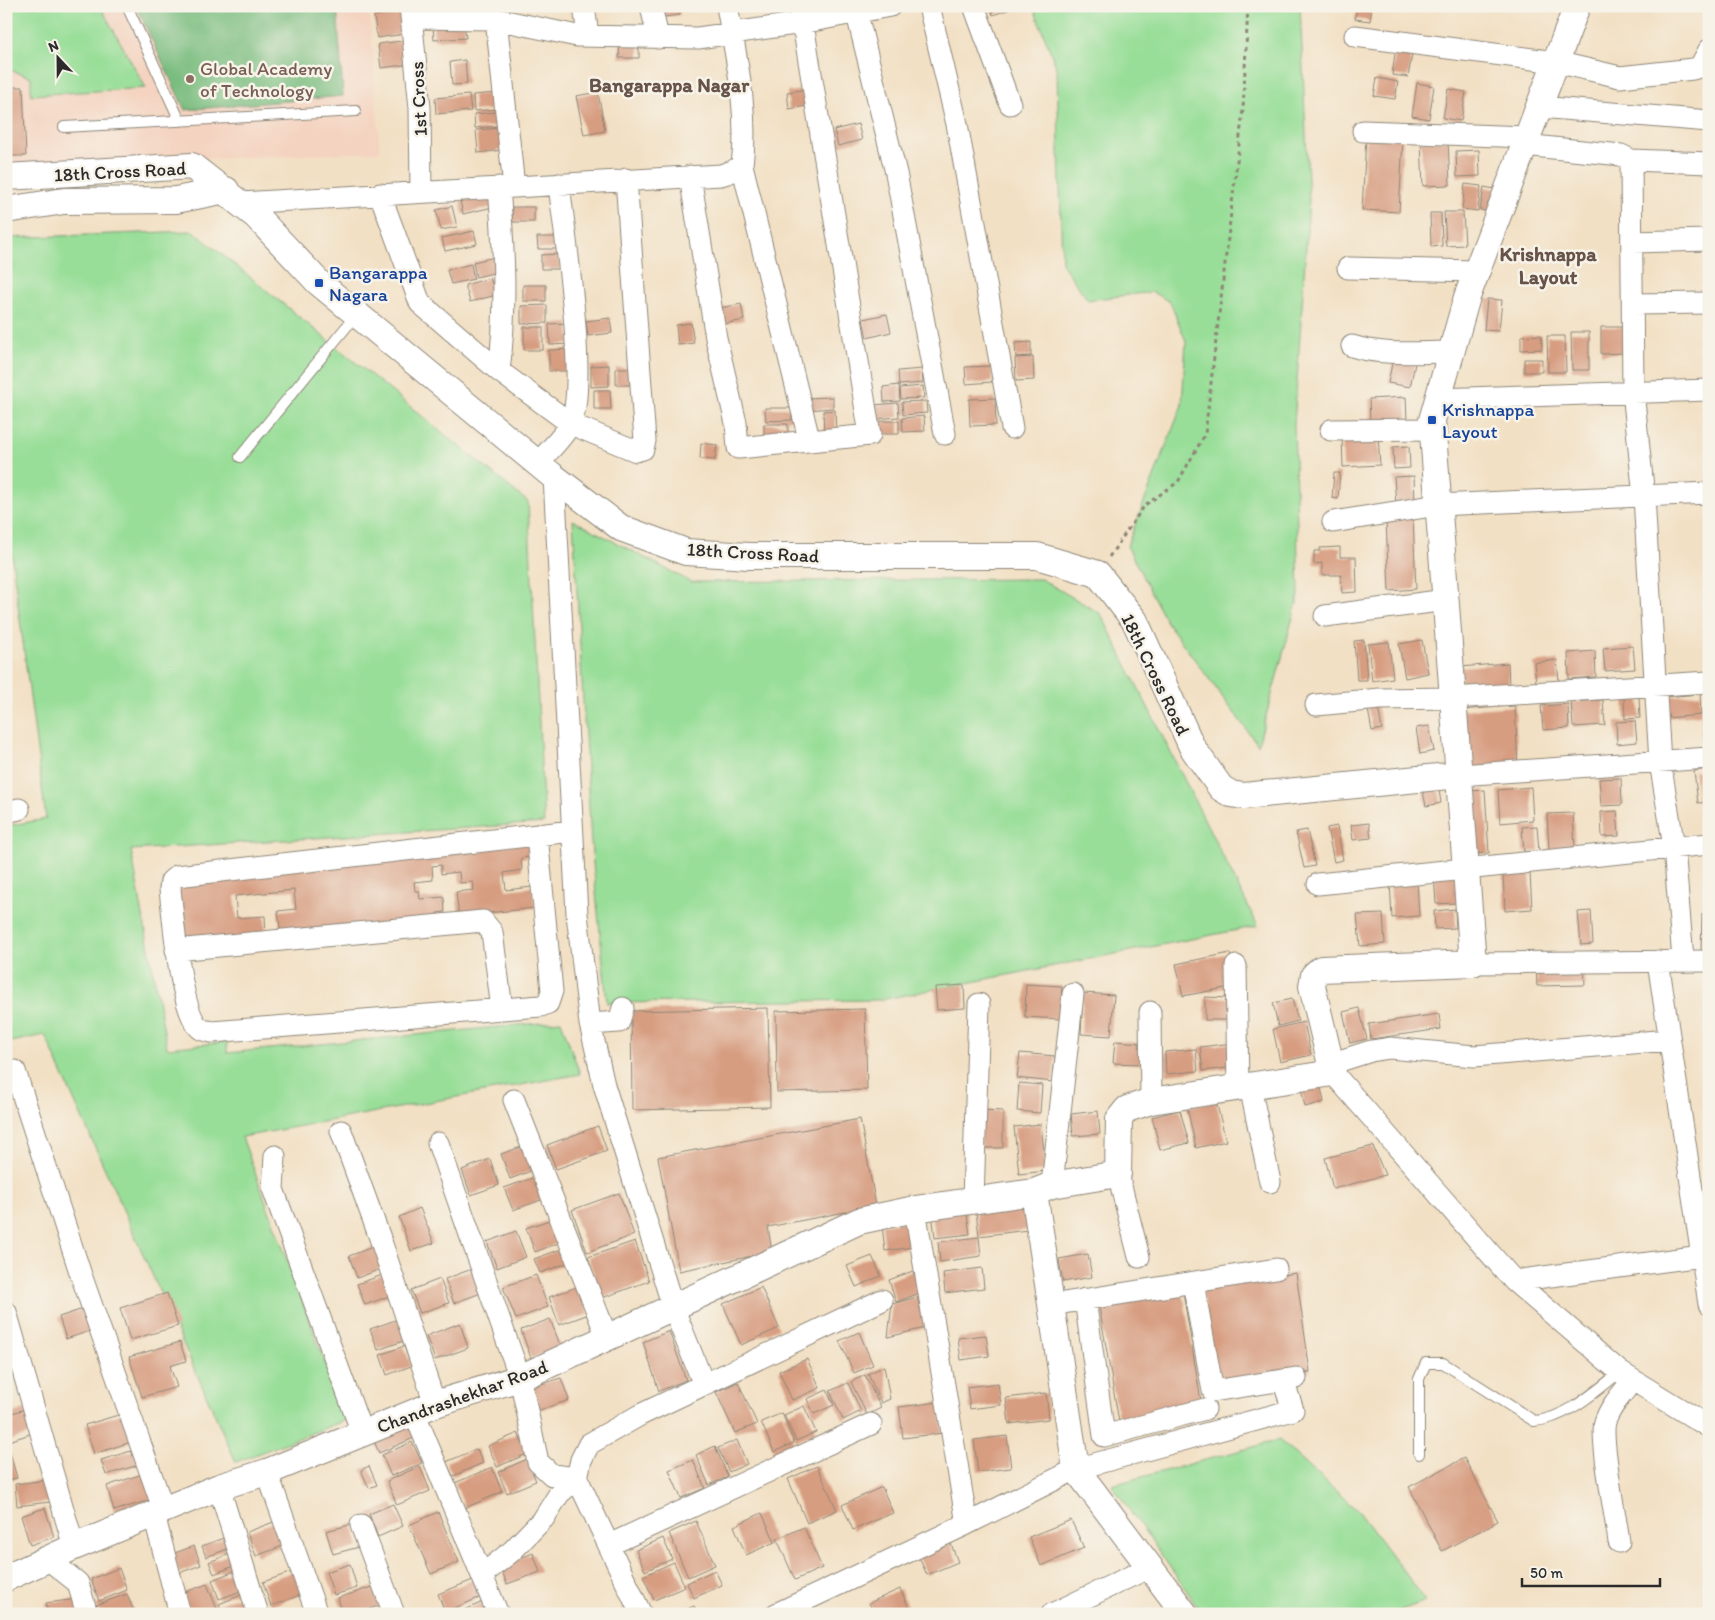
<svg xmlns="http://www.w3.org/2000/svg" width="1715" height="1620" viewBox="0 0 1715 1620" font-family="Itim,sans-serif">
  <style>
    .built { fill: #f4d3c0 }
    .green { fill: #98de98; stroke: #628462 }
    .forest { fill: #7abd80; stroke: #527456 }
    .building { fill: #d79d81 }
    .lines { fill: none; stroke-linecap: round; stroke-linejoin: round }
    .service-casing { stroke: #8e8678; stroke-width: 12 }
    .minor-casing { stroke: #8e8678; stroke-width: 23 }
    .tertiary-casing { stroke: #8e8678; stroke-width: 28 }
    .path { stroke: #8e8678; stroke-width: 3; stroke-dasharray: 4 4; stroke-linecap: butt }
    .service { stroke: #fff; stroke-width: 10 }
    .minor { stroke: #fff; stroke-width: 21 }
    .tertiary { stroke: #fff; stroke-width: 26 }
    .education-dot { fill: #8d6e63; stroke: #f7f3e8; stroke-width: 2 }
    .transit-dot { fill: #1a4fb4; stroke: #f7f3e8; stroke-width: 2 }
    .labels { text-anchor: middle; stroke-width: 5; stroke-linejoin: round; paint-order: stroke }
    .education-label { font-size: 19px; fill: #785e54; stroke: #f7f3e8; text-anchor: start }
    .street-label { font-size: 19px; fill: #2b2b2b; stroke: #f7f3e8 }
    .transit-label { font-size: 19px; fill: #164399; stroke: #f7f3e8; text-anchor: start }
    .neighbourhood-label { font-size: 20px; font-weight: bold; fill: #675349; stroke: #f7f3e8 }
  </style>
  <rect width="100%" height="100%" fill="#f7f3e8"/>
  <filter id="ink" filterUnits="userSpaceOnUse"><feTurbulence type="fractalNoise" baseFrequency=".02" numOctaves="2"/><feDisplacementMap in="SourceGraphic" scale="10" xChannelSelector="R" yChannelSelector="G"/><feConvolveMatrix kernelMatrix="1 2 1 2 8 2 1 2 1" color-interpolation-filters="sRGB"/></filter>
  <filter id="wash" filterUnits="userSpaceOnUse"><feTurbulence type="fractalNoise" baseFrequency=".0096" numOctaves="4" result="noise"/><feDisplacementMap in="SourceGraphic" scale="20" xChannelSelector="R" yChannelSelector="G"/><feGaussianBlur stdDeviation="1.12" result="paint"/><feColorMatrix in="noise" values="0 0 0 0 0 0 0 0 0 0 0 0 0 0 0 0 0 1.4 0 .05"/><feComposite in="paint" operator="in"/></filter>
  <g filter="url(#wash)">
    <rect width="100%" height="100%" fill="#f2e0c4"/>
    <path class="built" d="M6,6H369L380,152L6,167Z"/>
    <path class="green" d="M6,6H100L146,88L31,95V77L6,69Z
      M1033,6H1300L1309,201L1294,425L1299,595L1258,745L1166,621L1127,546L1182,405L1186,341L1170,302L1152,292L1088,300L1062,264L1057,69Z
      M193,231L528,502L544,823L131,850L167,1048L227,1042V1053L561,1021L580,1074L242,1137L346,1420L236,1462L45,1035L6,1043V826L46,819L11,551L6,552V238Z
      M573,520L691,582L1041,579L1101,614L1258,926L880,1000L607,1003L591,843Z
      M1279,1440L1359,1512L1426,1601L1390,1614H1203L1112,1485Z"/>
    <path class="forest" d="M136,6H337L343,96L185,110Z"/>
    <g id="blocks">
      <path class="building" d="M663,6H679L680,15L664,17Z
        M775,6H799L800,9L776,14Z
        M990,6H1009L1010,9L993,15Z
        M1357,6H1372L1370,21L1355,19Z
        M1526,6H1550L1549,11Z
        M402,12L405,34L377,38L374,16Z
        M464,23L466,38L434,40L433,25Z
        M409,40L411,64L381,68L378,44Z
        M620,42H639V58H619Z
        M1396,47L1413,49L1408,77L1392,75Z
        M465,60L467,84L452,85L450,62Z
        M1377,78L1398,82L1395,99L1374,96Z
        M1417,83L1434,86L1429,119L1412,116Z
        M6,87H23L26,156H6Z
        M811,89L813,105L789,109L787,92Z
        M1448,89L1466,92L1461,121L1443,118Z
        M598,92L605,131L584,135L576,96Z
        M497,93L499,109L474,111L473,95Z
        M469,95L471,111L436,114L435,98Z
        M499,112L501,126L475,128L474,114Z
        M858,124L862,140L838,146L834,130Z
        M501,128L503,150L478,153L476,130Z
        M1366,137L1403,139L1399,212L1362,210Z
        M1448,140L1450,185L1423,186L1421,141Z
        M1479,150L1480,176L1457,177L1456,151Z
        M1465,184L1481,186L1478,211L1462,209Z
        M1484,187L1500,190L1496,213L1480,210Z
        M490,194L493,207L463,214L460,201Z
        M452,206L457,227L441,230L436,210Z
        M512,207H534V222H512Z
        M1444,212H1463L1465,245L1446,246Z
        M1430,213H1441L1442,246L1431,247Z
        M474,231L477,244L445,251L442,238Z
        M537,237H562V249H538Z
        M559,254L560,269H541V255Z
        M499,256L502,271L476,277L473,262Z
        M471,264L474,279L451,284L447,270Z
        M490,278L496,295L470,302L465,285Z
        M523,285H546V301H523Z
        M1487,299L1502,300L1499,331L1484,330Z
        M741,304L744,320L719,325L715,309Z
        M547,305V323L521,324V306Z
        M887,314L891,332L867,338L863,319Z
        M610,318L612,333L588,336L586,321Z
        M569,323L570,344L550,345L549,324Z
        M691,323L694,343L678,345L676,325Z
        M524,327H543V350H524Z
        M1601,327H1624V353L1601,354Z
        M1571,332H1589V370H1572Z
        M1541,335L1542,349L1521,350V336Z
        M1547,336H1565L1566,372H1548Z
        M1031,342V356L1016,357L1015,343Z
        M571,349L572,371H549V350Z
        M1394,354L1416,359L1410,387L1388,383Z
        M1033,357L1034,380L1016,381L1015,358Z
        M1524,359H1542V372H1524Z
        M609,365V386L591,387V366Z
        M992,366V382L966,384L965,367Z
        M616,368H638L637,385H616Z
        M922,369L923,383L899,385L898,371Z
        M899,385L900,401L884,402L883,387Z
        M923,386L924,398L901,399L900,388Z
        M594,390H610L611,409H594Z
        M833,397V408L806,410V398Z
        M1406,397L1407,421L1370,422L1369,399Z
        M995,398L996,425L970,426L969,399Z
        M926,401L927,413L903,415L902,402Z
        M898,403L899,417L875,419L874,405Z
        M765,408H792V420L766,421Z
        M835,410L836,434H824L823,411Z
        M924,416L925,431L903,432L902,418Z
        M874,421H899V434H874Z
        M764,424H788V437L764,438Z
        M1378,435L1380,465L1343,467L1342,436Z
        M701,443L717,445L715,460L700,459Z
        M1409,446L1410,468L1394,469L1393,447Z
        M1334,473H1340L1338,499L1332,498Z
        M1414,476L1415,504L1396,505L1394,477Z
        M1413,518L1416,589L1389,591L1386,520Z
        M1340,547V557H1356L1357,592L1342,593L1341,575H1322V563L1314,564V551H1320V548Z
        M1364,640L1367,680H1357L1354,641Z
        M1422,640L1428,673L1405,678L1399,644Z
        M1389,642L1393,678L1372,681L1368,644Z
        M1633,646L1635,669L1605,671L1603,648Z
        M1595,651L1596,677L1569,679L1568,653Z
        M1557,660L1559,681L1536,683L1534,663Z
        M1508,663L1509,686L1461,689L1460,667Z
        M1700,694L1701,715L1666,718L1664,697Z
        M1639,696L1640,718L1625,719L1624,697Z
        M1603,700L1605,725L1573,727L1571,702Z
        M1377,702L1382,729L1372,731L1367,704Z
        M1568,704L1569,728L1543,730L1541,706Z
        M1515,706L1518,767L1464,771L1460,710Z
        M1709,712V743H1704L1702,713Z
        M1635,721L1637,742L1617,744L1616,722Z
        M1429,726L1434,751L1420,754L1416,728Z
        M1708,769L1709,802L1698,803L1694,771Z
        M1621,778L1622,805L1601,806L1599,779Z
        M1438,784L1441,803L1426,806L1422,787Z
        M1531,787L1533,820L1500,823L1498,790Z
        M1485,790L1489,853L1472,854L1468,791Z
        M1617,811L1619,836L1602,837L1601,812Z
        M1573,813L1575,848L1549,850L1547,814Z
        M1369,823L1371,838L1353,840L1351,825Z
        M1337,826L1343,860L1334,862L1327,828Z
        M1537,826L1539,851L1524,852L1522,827Z
        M1307,830L1315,866L1304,868L1296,832Z
        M528,843L529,857L521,858L522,870L504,873L506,890L532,887L535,908L459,916L456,892L474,890L473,882L460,883L459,872L441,874V865L432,866L433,880L414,882L415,891H419L420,899L444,897L445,912L437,913V919L281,936L278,911L296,909L294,890L235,896L237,918L265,916L266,937L178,947L179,880Z
        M1455,873L1457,903L1436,904L1434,874Z
        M1530,873L1532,909L1505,911L1503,875Z
        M1417,879L1419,916L1392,918L1390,881Z
        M1455,909L1456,928L1435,929L1434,911Z
        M1591,911L1593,944L1581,945L1578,912Z
        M1383,914L1385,944L1360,946L1357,915Z
        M1702,914H1709V952H1701Z
        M1230,953L1236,986L1183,996L1176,964Z
        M1584,966L1585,985L1537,986L1536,967Z
        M1026,984L1062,986L1060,1019L1025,1017Z
        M964,985L965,1008L937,1010L935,987Z
        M1083,993L1114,995L1111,1036L1081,1034Z
        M1205,997L1231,998L1230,1020H1205Z
        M1292,999L1298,1021L1278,1026L1273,1003Z
        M768,1008L770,1107L632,1110L631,1011Z
        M1359,1008L1367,1039L1350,1043L1343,1012Z
        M865,1009L867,1090L777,1092L776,1011Z
        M1439,1014L1441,1029L1371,1039L1369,1024Z
        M1304,1022L1311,1055L1280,1062L1273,1029Z
        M1115,1041L1142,1043L1140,1064L1113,1063Z
        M1233,1043L1235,1067L1203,1071L1200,1047Z
        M1196,1049L1198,1071L1166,1074L1165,1052Z
        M1020,1053L1055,1056L1053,1082L1017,1078Z
        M1019,1083L1042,1085L1040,1113L1017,1111Z
        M1320,1083L1324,1102L1305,1107L1301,1088Z
        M1216,1101L1226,1141L1196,1148L1187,1107Z
        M981,1110L1003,1111V1148H981Z
        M1180,1110L1189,1143L1160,1150L1152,1117Z
        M1098,1111L1100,1134L1073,1136L1071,1114Z
        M860,1119L876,1206L768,1227L772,1252L679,1271L658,1157Z
        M1041,1124L1046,1171L1019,1174L1014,1127Z
        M598,1126L607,1151L556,1169L547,1145Z
        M530,1144L539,1168L510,1179L501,1154Z
        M1373,1146L1385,1175L1333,1189L1325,1158Z
        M490,1159L499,1185L471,1195L462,1170Z
        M535,1177L544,1199L513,1210L504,1188Z
        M619,1193L634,1235L587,1252L572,1210Z
        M1025,1205L1028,1230L979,1236L976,1212Z
        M420,1208L434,1243L411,1251L399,1217Z
        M966,1208L970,1234L935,1238L932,1212Z
        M552,1219L561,1242L535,1252L526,1228Z
        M910,1221L913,1247L885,1251L882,1225Z
        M516,1231L526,1257L497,1268L487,1242Z
        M979,1237L981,1256L940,1262L938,1242Z
        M635,1241L649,1281L602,1298L588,1257Z
        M378,1245L386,1267L357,1278L349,1256Z
        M564,1248L570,1262L540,1273L534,1259Z
        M1088,1254L1092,1277L1063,1282L1059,1259Z
        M872,1256L881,1276L856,1287L847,1266Z
        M982,1268L984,1288L945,1293L943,1273Z
        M472,1269L481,1293L454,1303L445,1279Z
        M913,1271L920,1293L896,1302L889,1280Z
        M388,1273L395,1294L365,1305L357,1284Z
        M1296,1273L1310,1372L1215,1385L1202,1287Z
        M536,1275L548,1307L516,1319L503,1287Z
        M440,1279L449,1303L420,1313L411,1290Z
        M579,1286L589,1314L559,1325L549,1297Z
        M1182,1286L1202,1407L1119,1422L1098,1300Z
        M761,1287L779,1328L741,1345L723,1304Z
        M167,1293L178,1326L130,1340L120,1308Z
        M917,1297L925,1328L888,1337L892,1304Z
        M89,1307L96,1329L66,1339L59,1317Z
        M401,1318L409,1339L378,1350L370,1329Z
        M550,1319L561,1347L531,1358L521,1330Z
        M460,1323L468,1348L435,1360L426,1336Z
        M669,1331L686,1380L659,1391L643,1342Z
        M859,1332L873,1365L854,1373L839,1341Z
        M986,1335L989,1356L961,1360L958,1338Z
        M180,1342L186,1361L170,1366L177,1387L142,1397L129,1357Z
        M404,1346L411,1366L387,1375L380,1355Z
        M807,1359L820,1388L792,1400L779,1371Z
        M884,1366L890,1399L881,1403L868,1374Z
        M865,1375L881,1408L867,1415L851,1382Z
        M561,1378L569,1400L537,1411L529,1388Z
        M738,1382L757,1424L735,1433L716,1392Z
        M848,1383L861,1411L843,1420L830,1391Z
        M998,1383L1001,1405L970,1409L967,1387Z
        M827,1390L834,1405L814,1414L807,1399Z
        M1046,1393L1049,1419L1009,1424L1006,1398Z
        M939,1402L943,1433L903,1438L899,1407Z
        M804,1406L816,1432L796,1441L784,1415Z
        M25,1409L33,1433L6,1442V1415Z
        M128,1412L137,1440L94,1454L85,1425Z
        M782,1413L794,1443L774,1452L761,1422Z
        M407,1421L414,1438L379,1453L372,1436Z
        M518,1433L527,1454L497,1467L488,1446Z
        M1007,1436L1011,1468L978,1472L974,1440Z
        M737,1440L747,1464L729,1472L718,1448Z
        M412,1442L422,1463L391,1476L382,1455Z
        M715,1446L728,1477L709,1485L696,1455Z
        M141,1448L145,1463L106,1475L101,1460Z
        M477,1449L483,1463L453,1476L446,1462Z
        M10,1453L17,1478L6,1481V1454Z
        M1464,1458L1498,1521L1442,1551L1409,1487Z
        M527,1459L536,1481L507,1493L498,1472Z
        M693,1460L705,1488L681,1498L669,1470Z
        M369,1466L377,1485L369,1488L361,1470Z
        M420,1466L430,1491L397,1505L387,1481Z
        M817,1466L837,1510L807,1523L788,1479Z
        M492,1467L502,1492L465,1508L455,1483Z
        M148,1472L156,1498L114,1511L107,1486Z
        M47,1480L50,1502L17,1506L15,1484Z
        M882,1487L893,1513L853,1530L842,1505Z
        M393,1504L403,1526L378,1537L369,1514Z
        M45,1508L54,1537L30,1545L21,1516Z
        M438,1512L459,1562L431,1574L409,1525Z
        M762,1513L775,1542L746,1555L734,1526Z
        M279,1520L288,1544L256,1556L247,1532Z
        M1071,1520L1084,1548L1041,1566L1029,1537Z
        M696,1521L715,1565L688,1577L669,1533Z
        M353,1524L359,1547L333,1554L326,1531Z
        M804,1527L822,1568L795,1580L777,1539Z
        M229,1536L233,1547L206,1557L202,1546Z
        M663,1538L672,1559L645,1571L636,1550Z
        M949,1539L958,1562L927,1575L917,1553Z
        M194,1546L201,1565L179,1573L172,1554Z
        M235,1552L239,1564L214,1574L209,1562Z
        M533,1553L540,1572L507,1584L500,1566Z
        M674,1562L685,1587L654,1600L643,1576Z
        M350,1564L357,1588L334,1595L326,1572Z
        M119,1568L127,1590L99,1601L91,1579Z
        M237,1570L244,1590L219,1599L212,1580Z
        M715,1570L722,1585L694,1598L687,1583Z
        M295,1571L303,1594L271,1606L263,1582Z
        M473,1580L481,1597L445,1612L438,1594Z
        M207,1584L217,1609L203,1614H191L183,1593Z
        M375,1586L381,1605L355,1614H343L338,1598Z
        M900,1589L910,1610L902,1614H874L869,1603Z
        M246,1593L254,1614H223L219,1604Z
        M127,1594L135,1614H100L96,1605Z
        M77,1599L79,1614H48L46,1603Z
        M487,1600L493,1614H456Z
        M694,1606L698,1614H677Z"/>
    </g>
  </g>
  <g filter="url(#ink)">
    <use href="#blocks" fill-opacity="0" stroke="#8e8678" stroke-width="1"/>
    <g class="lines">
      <defs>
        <path id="service" d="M127,6L180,121
          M64,127L356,111
          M240,457L356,315
          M1419,1454V1379L1426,1363H1443L1534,1421C1566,1419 1596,1391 1620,1372"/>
        <path id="minor" d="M410,6L420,108L421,192
          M584,6L588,36
          M651,6L658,38
          M855,6L896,173L945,434
          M929,6L957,124L1012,428
          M974,6L1010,104
          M412,18L496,19L577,36L698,38L802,23L890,6
          M496,19L514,187
          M1355,36L1556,62L1620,77L1693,69L1700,67L1709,50
          M1539,107L1709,121
          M1363,131L1527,137
          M1524,145L1621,155L1631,160L1709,163
          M1631,160L1633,391L1644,497L1660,762L1674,847L1683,960
          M742,165L809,439
          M690,176L716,338L736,423L738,448L870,435L800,6
          M380,194L420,303L499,371L571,424L636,451L643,449L645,441L626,179
          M241,203L721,175L733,171L742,165C749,113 736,57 727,6
          M1632,242L1709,240
          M1348,268L1476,271
          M1633,304L1709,303
          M1352,346C1383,356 1418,352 1451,352
          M499,371C507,309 504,249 499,187
          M1438,399L1709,390
          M1331,430L1432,429
          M538,463C548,451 563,438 570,424C589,389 564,230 559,184
          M554,477L577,914L590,1024L604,1085L673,1307L704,1385
          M1333,522L1438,505L1709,493
          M1325,616L1446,600
          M1316,705L1380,699L1452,698L1709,682
          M1459,775L1709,758
          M6,812L19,809
          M537,835L552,991L548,1003L541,1006L212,1032C209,1031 204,1031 201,1029C180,1015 173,915 170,889L171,881L177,876L572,831
          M1318,884L1709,844
          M176,950L483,921L492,932L502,1009
          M1658,961L1709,1304
          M1473,963L1709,961
          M1236,966L1238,1087
          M1150,1012L1151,1101
          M590,1024L619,1022L623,1008
          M1330,1064L1371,1051L1390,1048L1474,1056L1669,1040
          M15,1071L80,1272L164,1511
          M1333,1073L1514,1281L1620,1372L1709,1427
          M1250,1086L1270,1182
          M514,1100L607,1337
          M341,1131L380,1238L435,1404
          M438,1143L520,1378L538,1462L552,1475L577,1478L641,1614
          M275,1156L273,1189L362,1433
          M1118,1174L1139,1257
          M1052,1185L1073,994
          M973,1201L979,1004
          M915,1209L967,1524
          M1514,1281L1709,1255
          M1193,1283L1213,1391L1296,1378
          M1085,1299L1104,1436L1205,1409
          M1051,1305L1276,1269
          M6,1312L74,1547
          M414,1412L498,1614
          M267,1472L317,1614
          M219,1487L258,1614
          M154,1515L180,1614
          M361,1525L394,1614
          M1619,1542C1616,1518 1600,1440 1605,1422C1610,1406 1623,1393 1633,1380
          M609,1545L871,1424
          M49,1560L78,1583L87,1614
          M482,1575L512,1551L544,1518L559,1494L577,1478L581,1460L589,1444L640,1415L882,1300
          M776,1614L967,1524L1076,1469L1293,1410L1283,1380
          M1052,1614L1148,1568"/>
        <path id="tertiary" d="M6,177L192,166L256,216L319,283L554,477L621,528L686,552L749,556H1037L1098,574L1135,621L1192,747L1221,788L1231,794L1243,796L1459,775
          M6,210L64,201L176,200L226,190
          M6,1578L74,1547L219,1487L267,1472L435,1404L520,1378L859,1221L915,1209L1034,1192
          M1185,1614L1076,1469L1034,1192L1052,1185L1118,1174L1119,1119L1127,1109L1151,1101L1333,1073L1312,986L1314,975L1321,969L1473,963L1432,420L1467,297L1577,6"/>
      </defs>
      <use href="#service" class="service-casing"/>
      <use href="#minor" class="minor-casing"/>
      <use href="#tertiary" class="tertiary-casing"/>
      <path class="path" d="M1109,557L1145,505L1178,482L1205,434L1243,110L1248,6"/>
      <use href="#service" class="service"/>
      <use href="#minor" class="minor"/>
      <use href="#tertiary" class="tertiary"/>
    </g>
  </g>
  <circle class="education-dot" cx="190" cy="79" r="5"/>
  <g class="transit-dot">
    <rect x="314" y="278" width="10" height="10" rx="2.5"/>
    <rect x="1427" y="415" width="10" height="10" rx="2.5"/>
  </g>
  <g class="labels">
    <g class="education-label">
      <text x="200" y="75">Global Academy<tspan x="200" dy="22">of Technology</tspan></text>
    </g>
    <g class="street-label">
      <text transform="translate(418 99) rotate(-93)" y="7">1st Cross</text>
      <text transform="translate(120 171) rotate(-3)" y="7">18th Cross Road</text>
      <text transform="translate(753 552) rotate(3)" y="7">18th Cross Road</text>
      <text transform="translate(1156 674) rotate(64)" y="7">18th Cross Road</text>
      <text transform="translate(462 1396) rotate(-20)" y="7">Chandrashekhar Road</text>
    </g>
    <g class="transit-label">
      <text x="329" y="279">Bangarappa<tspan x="329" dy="22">Nagara</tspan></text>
      <text x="1442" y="416">Krishnappa<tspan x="1442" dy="22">Layout</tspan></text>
    </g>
    <g class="neighbourhood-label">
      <text x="669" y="92">Bangarappa Nagar</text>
      <text x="1548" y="261">Krishnappa<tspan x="1548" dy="23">Layout</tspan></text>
    </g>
  </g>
  <rect width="1715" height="1620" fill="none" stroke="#f7f3e8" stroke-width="25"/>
  <g transform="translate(58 58) rotate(338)" stroke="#f7f3e8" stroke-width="4" paint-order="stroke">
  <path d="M0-4L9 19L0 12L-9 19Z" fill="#2b2b2b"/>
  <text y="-8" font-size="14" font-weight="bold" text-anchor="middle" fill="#2b2b2b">N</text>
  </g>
  <path d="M1522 1578v8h138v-8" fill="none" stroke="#2b2b2b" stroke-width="2.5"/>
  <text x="1530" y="1578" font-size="15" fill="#2b2b2b" stroke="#f7f3e8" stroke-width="4" paint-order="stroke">50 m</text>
</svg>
